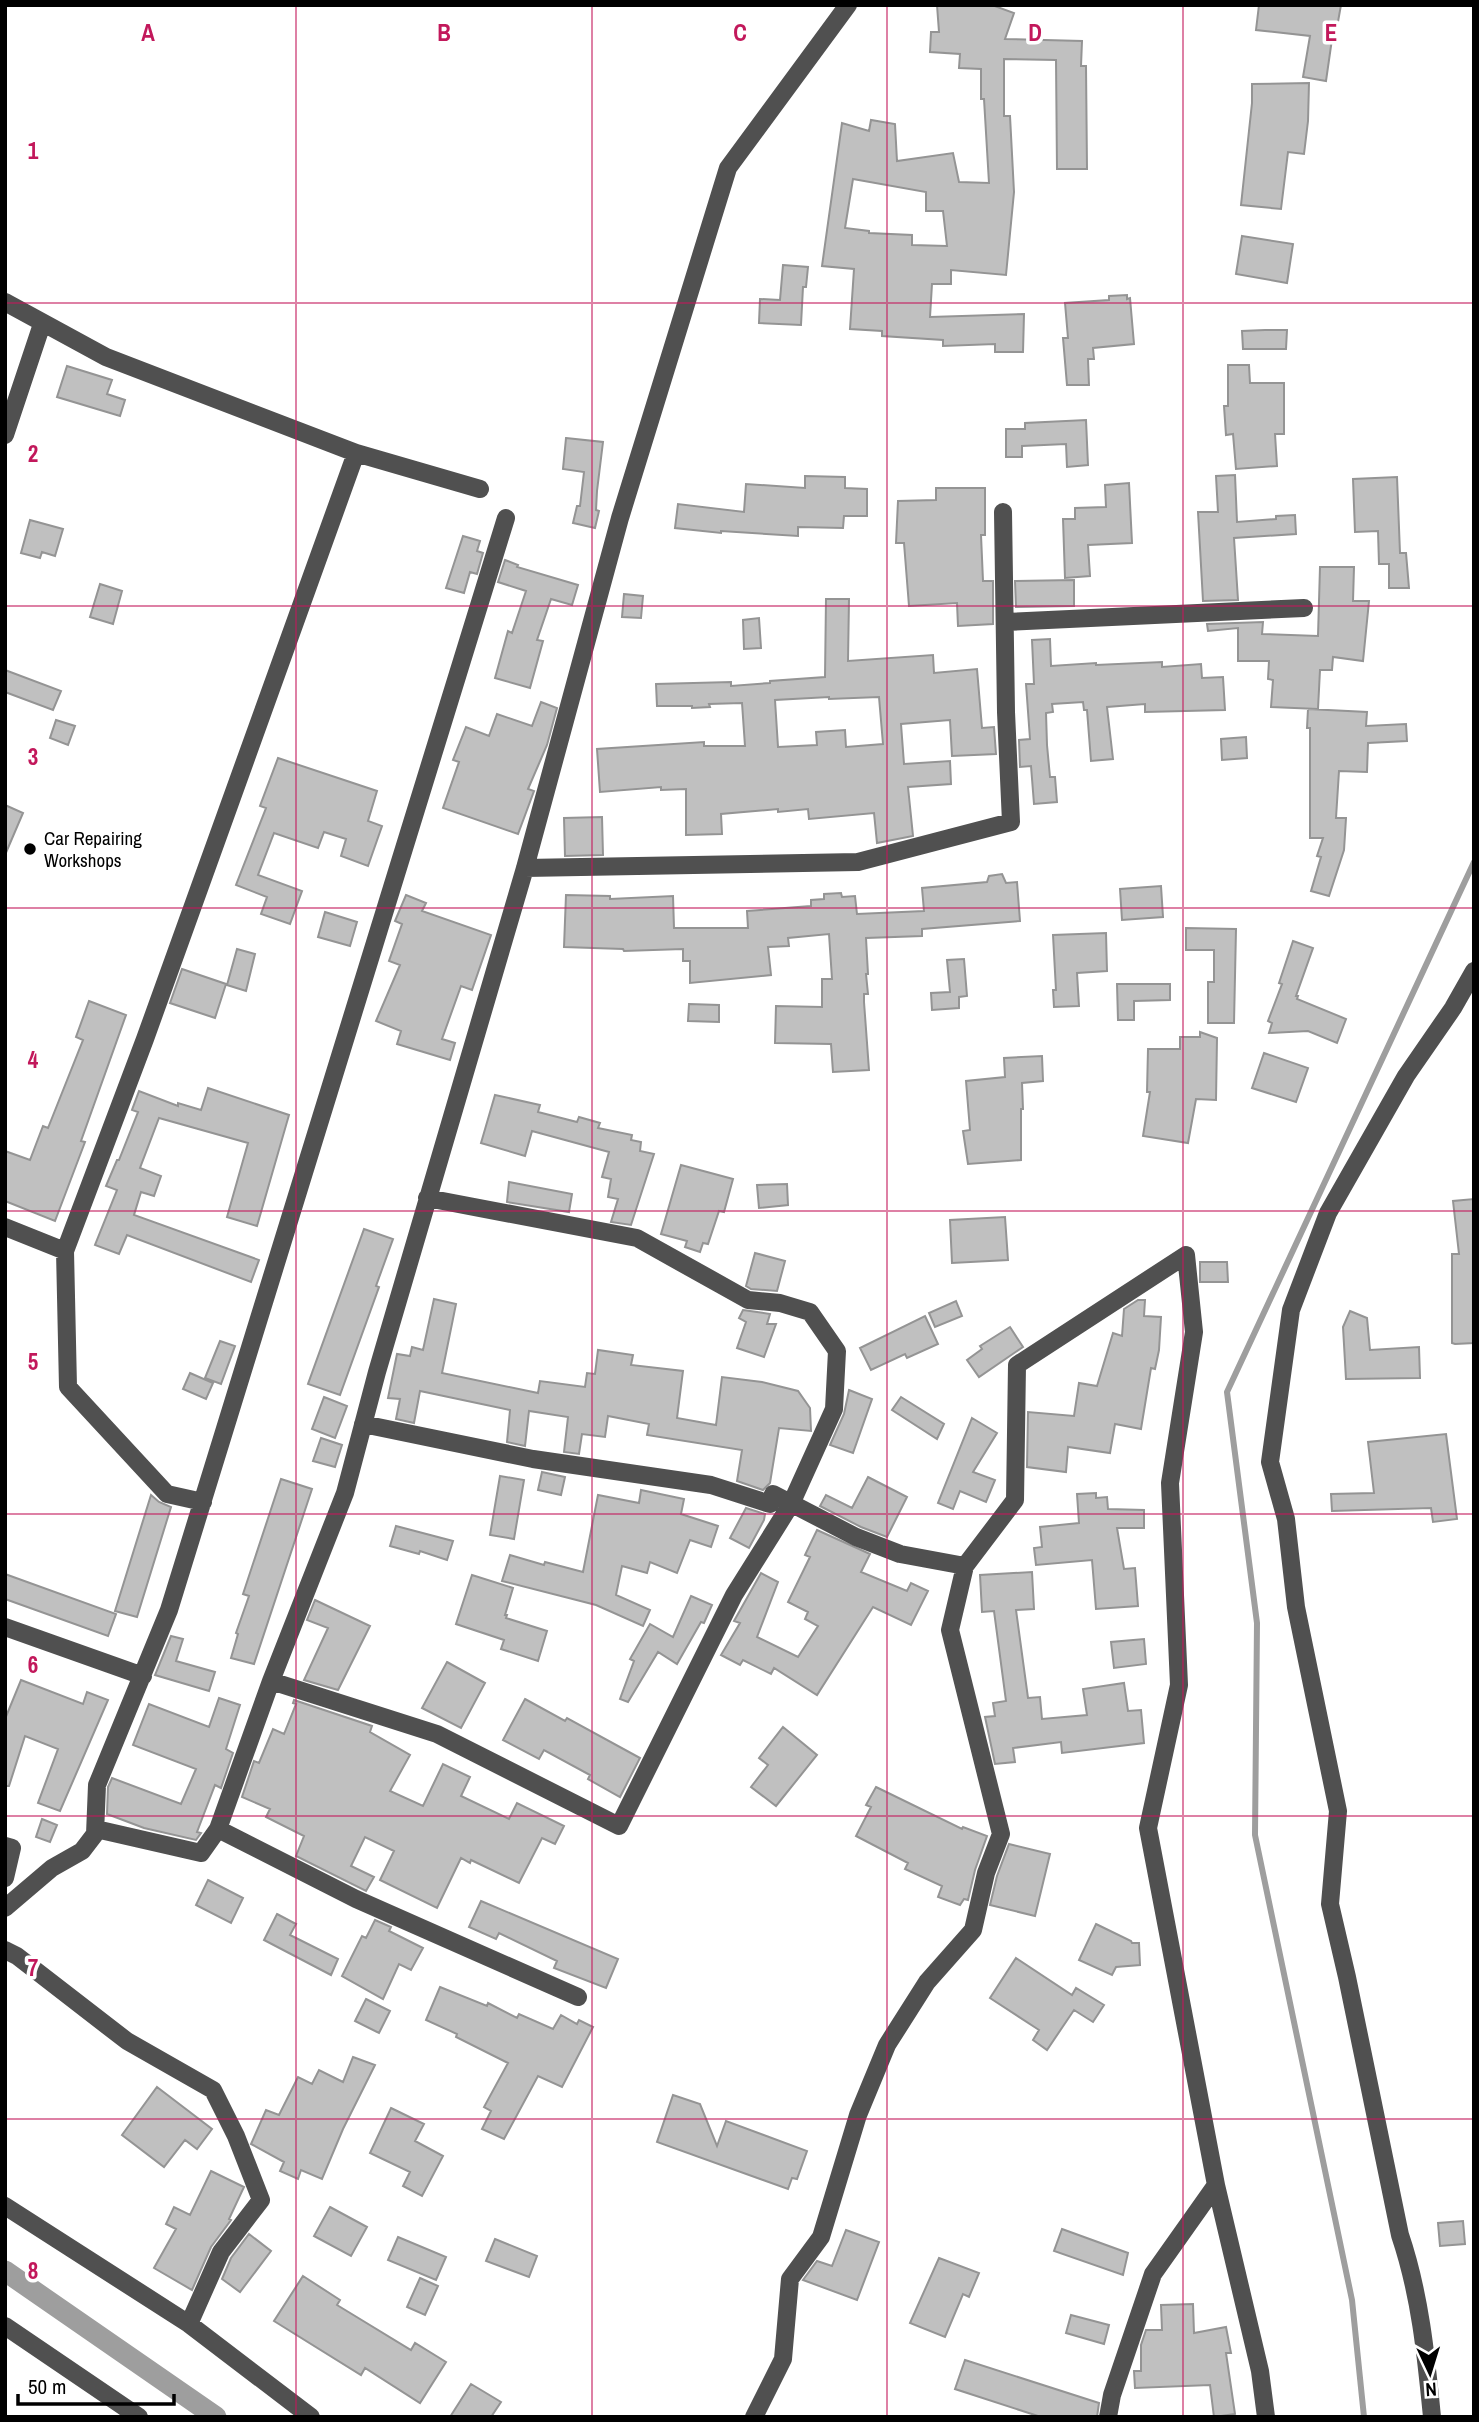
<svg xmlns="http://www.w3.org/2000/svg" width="1479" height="2422" viewBox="0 0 1479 2422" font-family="'Archivo Narrow',sans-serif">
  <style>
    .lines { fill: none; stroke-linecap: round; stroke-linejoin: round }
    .stream { stroke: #9e9e9e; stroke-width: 6 }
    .canal { stroke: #9e9e9e; stroke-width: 21 }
    .building { fill: #c0c0c0; stroke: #949494; stroke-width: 2; fill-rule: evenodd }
    .minor { stroke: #505050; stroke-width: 18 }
    .grid { fill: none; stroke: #c2185b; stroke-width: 2; stroke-opacity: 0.55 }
    .poi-dot { fill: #000; stroke: #fff; stroke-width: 2.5 }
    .labels { text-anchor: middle; stroke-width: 7; stroke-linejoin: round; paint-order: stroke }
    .poi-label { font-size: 19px; fill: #000; stroke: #fff; text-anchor: start }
    .grid-label { font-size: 23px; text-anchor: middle; font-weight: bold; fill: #c2185b; stroke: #fff; stroke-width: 7; stroke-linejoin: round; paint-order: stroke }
  </style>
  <rect width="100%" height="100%" fill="#fff"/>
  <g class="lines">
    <path class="stream" d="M1364,2417L1352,2300L1255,1835L1257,1623L1227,1392L1474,862"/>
    <path class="canal" d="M5,2271L216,2417"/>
  </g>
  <path class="building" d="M937,5H992L1014,13L1005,39L1082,41L1081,66H1086L1087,169H1057L1056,60L1004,59V116H1010L1014,192L1006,275L951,270V284H932L930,317L1024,314L1023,352H995V344L943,346V340L882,336V331L850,329L854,269L822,266L842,123L869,131L871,120L895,124L897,161L953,153L959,182L989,183L984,99H981V69L959,68L960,54L930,52L931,32H939ZM853,179L926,192V211H943L947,246L912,245V235L869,233V231L845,228Z
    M1259,5H1341L1336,33L1333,32L1326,81L1303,77L1310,36L1256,30Z
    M1309,83L1308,121L1304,154L1288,152L1281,209L1241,205L1252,103V84Z
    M1242,236L1293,244L1287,283L1236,274Z
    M783,265L808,267L806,287H803L801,325L759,323L760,299L780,300Z
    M1127,295V299L1130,298L1134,344L1093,348L1094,359H1088L1089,385H1067L1063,338H1068L1065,303L1109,300V296Z
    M1265,330H1287L1286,349H1243L1242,331Z
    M1228,365H1249L1250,383H1284V434H1275L1277,466L1236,469L1233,434L1226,435L1224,406H1228Z
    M67,366L112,380L107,394L125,400L120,416L57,397Z
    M1086,420L1088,465L1067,467L1066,444L1022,446V457H1006V429H1025V423Z
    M566,438L603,442L597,491L596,510L599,511L595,528L573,523L577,506H580L584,472L563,469Z
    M1235,475L1237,522L1276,519V516L1295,515L1296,534L1234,538L1238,600L1203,601L1198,512H1218L1216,476Z
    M805,476L845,477V488L867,489V516H844L843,528L798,527V536L721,531V533L675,528L678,504L744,512L746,484L805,488Z
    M1397,477L1400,553H1406L1409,588H1389V564H1379L1378,531L1355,532L1353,479Z
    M1129,483L1132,543L1088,545L1090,576L1065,578L1063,519H1075V508L1106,507L1105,485Z
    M936,488H985V535H981L983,581H993V624L958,626L957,603L909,606L904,543H896L898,501L936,500Z
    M30,520L63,529L55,556L42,552L40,558L21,553Z
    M463,536L480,541L477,551L483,553L477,574L470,572L464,593L446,588Z
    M505,560L518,565L517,567L578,585L572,605L551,599L537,640L543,641L530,688L495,678L508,631L512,633L526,591L498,582Z
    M1320,567H1354L1353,601H1369L1363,661L1333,657L1332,670H1320L1318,709L1271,707L1273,680L1268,679L1269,661H1238V628L1208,631L1207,624L1263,622L1262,634L1318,636Z
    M1074,580V606L1016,607L1015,581Z
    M100,584L122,591L113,624L90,617Z
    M624,594L643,596L641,618L622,617Z
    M826,599H849L848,661L933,655L934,673L977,669L982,728L994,727L996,754L952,756L950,720L901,724L904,764L950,761L951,784L908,787L913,836L877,843L874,813L809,819L808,809L778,812V809L721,814L722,834L686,835V789L661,790V787L600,792L597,749L704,742V746H745L742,703L709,704L710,707L692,708V706H657L656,684L731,682V686L770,683V681L825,677ZM829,697V699L879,697L883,744L846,747L845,730L816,732L817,745L778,747L775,700Z
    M759,618L761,648L744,649L743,620Z
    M1050,639L1051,666L1096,663V665L1162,662V667L1201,664L1202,678L1223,677L1225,710L1145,712V704L1107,707L1113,759L1091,761L1087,710H1084L1083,702L1052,704L1053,712L1046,713L1047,745L1050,777H1055L1057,802L1034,804L1031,766L1020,767L1019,740L1030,739L1026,684H1034L1032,640Z
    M5,670L61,691L53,710L5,692Z
    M541,702L557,708L547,745L528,789L534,791L518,834L443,808L459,762L453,760L466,727L489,736L497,714L532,726Z
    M1308,709L1367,712L1366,726L1406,724L1407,741L1368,743L1367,772L1339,771L1336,818H1346L1344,850L1329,896L1311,891L1321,857L1317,856L1323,838H1310V728H1307Z
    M56,720L75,726L68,745L50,738Z
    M1246,737L1247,758L1222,760L1221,739Z
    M278,758L377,791L368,821L382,826L368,866L341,856L346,839L324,832L318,848L274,833L258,875L302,891L290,924L261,914L267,897L236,885L266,808L260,806Z
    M5,805L23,813L5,855Z
    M602,817L603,855L565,856L564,818Z
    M1002,874L1006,883L1017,882L1020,921L922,929V936L866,938L868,974H866L868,994H864V1002L869,1070L833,1072L831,1044L775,1043L776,1006L822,1007V979H832L829,934L788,938L789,946L768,947L771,975L690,983V961H683V949L624,951L623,949L564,947L566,895L610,896V899L673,896L674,928H748L747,911L811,906V900L824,899V894L841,893L842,897L855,896L857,914L924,911L922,888L987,882L989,876Z
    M1161,886L1163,917L1122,920L1120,889Z
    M406,895L426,903L422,911L491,935L472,990L461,986L442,1039L455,1043L450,1060L397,1044L401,1031L376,1021L400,965L389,961L402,924L395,921Z
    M325,912L357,922L350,946L318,937Z
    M1186,928L1236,929L1234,1023H1208V982H1214V950H1186Z
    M1106,933L1107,971L1077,973L1079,1006L1054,1007L1053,990H1056L1053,935Z
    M1293,941L1313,948L1296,996H1298L1297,999L1346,1019L1337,1043L1308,1031L1269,1033L1272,1023L1268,1021L1282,984L1279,983Z
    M237,949L255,954L246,991L227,985Z
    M964,959L967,996L959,997V1008L932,1010L931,993L950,992L947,960Z
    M182,969L226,984L215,1018L170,1003Z
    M1117,984H1170V1000L1134,1001V1020H1118Z
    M89,1001L126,1015L81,1141L85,1142L55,1221L5,1201V1151L30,1160L43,1126L48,1128L83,1040L76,1037Z
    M689,1004L719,1005V1022L688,1021Z
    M1200,1032L1217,1038L1216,1100L1196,1099L1188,1143L1143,1136L1150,1092H1147L1148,1049H1180V1037H1200Z
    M1264,1053L1308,1068L1296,1102L1252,1088Z
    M1042,1056L1043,1081L1022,1083L1023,1109H1021V1160L968,1164L963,1131L970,1130L966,1081L1005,1077L1004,1058Z
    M208,1088L289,1115L257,1226L227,1217L248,1143L159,1118L140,1168L161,1176L154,1196L141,1192L134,1215L259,1260L251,1282L127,1235L119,1254L95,1245L117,1190L106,1186L117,1160H119L138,1112L132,1110L139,1091L178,1106V1103L201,1110Z
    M495,1095L540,1105L538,1112L577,1122L579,1117L600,1123L598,1128L632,1135L631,1140L641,1142L640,1151L654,1154L631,1225L611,1222L618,1199L608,1197L611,1179L602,1177L609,1152L532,1131L525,1156L481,1143Z
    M681,1165L733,1179L724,1212L719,1211L708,1244L703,1243L700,1252L685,1247L687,1241L661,1234Z
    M509,1182L572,1194L569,1212L507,1202Z
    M787,1184L788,1205L759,1208L757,1185Z
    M1474,1199V1343L1455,1344L1452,1343V1254H1459L1453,1201Z
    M1005,1217L1008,1260L952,1263L950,1220Z
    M364,1229L393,1239L376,1286L379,1287L340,1395L308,1384Z
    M755,1253L785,1261L777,1291L751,1289L746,1286Z
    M1200,1262H1227L1228,1282H1200Z
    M434,1299L456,1304L442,1373L538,1393L540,1381L585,1387L587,1373L595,1374L598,1350L633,1355L631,1365L683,1371L677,1418L716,1425L722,1377L762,1382L798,1391L810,1408L811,1431L779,1428L770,1483L763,1490L737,1481L742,1450L647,1435L649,1424L608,1416L605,1437L582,1434L579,1454L564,1452L568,1417L529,1411L525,1446L507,1442L510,1410L420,1391L414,1423L396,1419L400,1399L388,1398L397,1354L410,1356L412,1347L423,1350Z
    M1138,1300H1145L1144,1316L1161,1317L1159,1350L1155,1369L1151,1368L1141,1429L1115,1424L1110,1453L1068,1447L1066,1472L1027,1467L1028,1412L1074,1416L1079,1383L1097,1386L1113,1333L1122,1336L1124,1309Z
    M956,1301L962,1316L935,1327L929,1313Z
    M743,1310L770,1314L767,1324H776L764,1357L737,1348L746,1322L739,1318Z
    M1350,1311L1367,1318L1370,1350L1419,1347L1420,1378L1346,1379L1343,1327Z
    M925,1316L938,1344L907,1358L905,1354L871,1370L860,1348Z
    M1010,1327L1023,1347L979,1377L967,1360L982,1349L980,1346Z
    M220,1341L235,1346L221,1384L205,1378Z
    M190,1373L213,1383L206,1399L183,1389Z
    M849,1390L872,1399L853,1453L830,1445L844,1414Z
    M324,1397L347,1406L335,1438L312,1429Z
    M901,1397L944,1424L937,1439L892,1410Z
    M972,1418L997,1433L973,1472L995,1480L986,1502L960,1491L953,1509L938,1503Z
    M1446,1434L1457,1519L1433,1522L1431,1508L1332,1511L1331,1494L1374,1493L1368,1442Z
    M321,1438L342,1445L335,1467L313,1461Z
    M542,1472L565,1477L561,1495L538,1490Z
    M500,1476L524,1480L514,1539L490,1535Z
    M868,1477L907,1497L887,1537L861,1527L820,1506L826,1495L852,1508Z
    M281,1479L312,1489L254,1664L231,1658L238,1634L236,1633L249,1596L243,1594Z
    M641,1490L684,1499L681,1514L718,1526L711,1547L690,1540L677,1573L650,1562L647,1573L622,1566L616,1595L650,1610L643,1626L596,1605L502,1581L510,1555L544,1565L545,1562L583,1572L598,1495L639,1503Z
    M1096,1493V1498L1107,1497L1108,1509L1144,1510V1528H1117L1124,1569L1135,1568L1138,1606L1096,1609L1092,1560L1036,1565L1034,1548L1042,1547L1040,1527L1079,1523L1077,1494Z
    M151,1495L159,1502L171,1507L137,1617L115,1611Z
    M746,1508L765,1514L764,1520L749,1548L730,1538Z
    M396,1526L453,1541L447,1560L420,1551L419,1554L390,1546Z
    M817,1530L870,1554L861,1572L907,1591L911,1583L928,1591L911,1625L873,1607L817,1695L774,1668L771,1674L743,1660L740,1665L721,1655L740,1623L734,1621L761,1573L778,1582L757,1637L798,1657L818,1626L805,1619L808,1612L788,1602L810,1557L805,1555Z
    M1032,1572L1034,1609L1016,1610L1028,1698L1040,1697L1042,1719L1087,1715L1083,1689L1124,1683L1128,1711L1141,1710L1144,1743L1062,1753L1061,1742L1013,1748L1015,1762L995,1764L985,1717L995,1716L993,1703L1006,1701L994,1611L982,1612L980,1575Z
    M5,1574L116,1614L108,1636L5,1599Z
    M472,1575L513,1588L505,1615H507L506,1618L547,1631L538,1661L501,1649L504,1640L456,1624Z
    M691,1596L712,1605L704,1623L701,1622L677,1664L658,1652L628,1702L620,1699L634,1661L630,1659L650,1624L673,1637Z
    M315,1600L370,1626L338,1690L304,1680L328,1628L307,1620Z
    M171,1636L183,1639L176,1661L215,1672L209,1691L155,1675Z
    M1144,1639L1146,1664L1114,1668L1111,1642Z
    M447,1662L485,1683L461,1728L422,1708Z
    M21,1680L83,1704L87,1692L108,1700L60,1811L38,1803L58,1749L25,1736L9,1786H5V1719Z
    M219,1698L240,1705L226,1749L233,1753L221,1788L215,1785L197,1832L201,1833L196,1840L144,1828L107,1814L108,1787L112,1778L181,1804L196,1769L133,1745L149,1704L209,1727Z
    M525,1699L565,1721L567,1718L640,1758L620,1797L588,1779L590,1775L544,1750L539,1759L503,1740Z
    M294,1700L372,1726L370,1732L410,1755L390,1791L423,1806L443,1764L470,1777L461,1796L509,1819L517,1803L564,1826L555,1844L542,1838L519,1883L471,1860L470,1863L461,1858L437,1908L380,1880L394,1851L365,1837L351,1866L374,1877L366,1891L296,1856L304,1836L266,1817L270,1809L242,1797L254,1761L259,1763L273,1729L284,1734L296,1704L293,1703Z
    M783,1727L817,1755L776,1806L751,1787L768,1765L759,1758Z
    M876,1787L962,1829L963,1827L987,1836L975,1870L968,1900L964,1899L960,1905L938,1897L942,1886L905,1869L908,1863L856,1836L871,1807L866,1805Z
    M42,1819L57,1825L50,1842L36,1837Z
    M1009,1844L1050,1854L1035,1916L990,1905L997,1876Z
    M208,1880L243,1898L231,1923L196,1905Z
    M481,1901L618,1959L606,1988L554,1968L557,1961L499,1933L496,1939L469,1927Z
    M277,1914L296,1924L290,1935L338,1959L331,1975L264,1940Z
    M375,1920L391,1927L389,1931L423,1948L411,1970L399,1964L383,1999L342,1976L362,1936L366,1938Z
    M1096,1924L1131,1941L1132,1943H1139L1140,1965L1116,1967L1112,1975L1079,1960Z
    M1016,1958L1072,1995L1076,1988L1104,2005L1093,2022L1074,2010L1047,2050L1033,2040L1039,2030L990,1998Z
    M440,1987L487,2006L488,2003L517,2018L519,2014L553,2029L561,2015L577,2024L579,2020L593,2027L562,2087L538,2076L504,2139L482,2129L491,2111L484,2107L508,2063L456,2037L457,2034L426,2020Z
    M366,1999L390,2011L379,2033L355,2021Z
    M353,2057L375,2065L343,2129L322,2179L301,2170L298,2179L280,2171L284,2162L251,2144L266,2110L279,2115L298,2077L312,2084L319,2070L343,2082Z
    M157,2087L212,2129L197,2149L185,2140L164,2167L122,2135Z
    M673,2095L700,2104L717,2146L726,2121L807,2151L797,2179L792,2178L788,2189L657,2142Z
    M391,2108L424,2124L415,2141L443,2156L422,2196L403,2186L410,2172L370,2153Z
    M211,2171L244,2187L229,2219L231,2220L211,2247L192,2290L154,2268L176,2229L166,2224L174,2207L190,2215Z
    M330,2207L367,2227L351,2256L314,2236Z
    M1463,2221L1465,2244L1440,2246L1438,2223Z
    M1062,2229L1128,2253L1123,2275L1054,2251Z
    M846,2230L879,2242L857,2300L803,2280L817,2261L832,2266Z
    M249,2234L271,2251L240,2292L222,2279L231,2258Z
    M398,2237L446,2257L436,2280L388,2260Z
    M495,2239L537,2256L529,2277L486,2261Z
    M939,2258L979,2273L969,2297L963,2294L945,2337L910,2323Z
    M303,2276L340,2300L337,2305L411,2350L415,2343L446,2362L420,2403L365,2368L361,2375L274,2321Z
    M420,2278L438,2286L425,2315L407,2307Z
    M1193,2304L1194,2333L1226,2327L1231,2353H1226L1235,2414L1214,2417L1210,2385L1135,2388L1134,2371H1141V2345L1146,2330H1162L1161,2305Z
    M1071,2315L1109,2325L1104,2344L1066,2333Z
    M965,2360L1099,2403L1097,2417H1041L955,2389Z
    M471,2384L501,2402L491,2417H450Z"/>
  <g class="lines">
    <path class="minor" d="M5,302L106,357L356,453L480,489
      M5,435L42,324
      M1005,622L1304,608
      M525,868L858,862L1011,822L1006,712L1003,512
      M5,1227L65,1251
      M363,1424L533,1459L711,1485L770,1504L773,1494L856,1537L900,1554L965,1566
      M203,1502L167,1494L68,1387L65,1251L145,1039L356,453
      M5,1627L143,1676
      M271,1681L437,1734L619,1826L734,1595L791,1504L834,1409L837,1351L810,1312L780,1303L748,1300L637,1238L427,1198
      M96,1829L201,1853L218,1829L271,1681L345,1493L377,1372L525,868L620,518L728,168L848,5
      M218,1829L356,1899L578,1997
      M5,1846L12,1848L5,1878
      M5,1908L52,1868L82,1851L95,1834L97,1785L169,1610L506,518
      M5,1950L17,1956L127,2041L213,2090L236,2136L261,2200L221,2252L189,2324
      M1216,2185L1260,2371L1266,2417
      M5,2206L189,2324L311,2417
      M5,2326L139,2417
      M754,2417L783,2359L790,2279L821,2237L858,2115L887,2045L927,1982L973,1930L986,1873L1001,1834L950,1630L965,1566L1015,1500L1017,1365L1186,1255L1194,1332L1170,1483L1179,1685L1148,1828L1216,2185L1153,2274L1112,2395L1108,2417
      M1432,2417C1426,2355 1420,2294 1400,2235L1347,1977L1330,1904L1338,1811L1296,1607L1286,1519L1270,1462L1291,1310L1328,1213L1406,1076L1453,1008L1474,971"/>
  </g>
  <path class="grid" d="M296,5V2417M592,5V2417M887,5V2417M1183,5V2417M5,303H1474M5,606H1474M5,908H1474M5,1211H1474M5,1514H1474M5,1816H1474M5,2119H1474"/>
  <circle class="poi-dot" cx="30" cy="849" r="7"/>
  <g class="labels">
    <g class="poi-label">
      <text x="44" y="845">Car Repairing<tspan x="44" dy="22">Workshops</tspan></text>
    </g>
  </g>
  <g class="grid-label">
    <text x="148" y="41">A</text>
    <text x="444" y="41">B</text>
    <text x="740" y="41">C</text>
    <text x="1035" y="41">D</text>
    <text x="1331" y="41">E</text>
    <text x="33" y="159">1</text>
    <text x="33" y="462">2</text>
    <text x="33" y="765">3</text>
    <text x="33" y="1068">4</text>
    <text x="33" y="1370">5</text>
    <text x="33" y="1673">6</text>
    <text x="33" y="1976">7</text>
    <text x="33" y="2279">8</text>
  </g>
  <rect width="1479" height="2422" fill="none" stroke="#000000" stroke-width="14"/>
  <g transform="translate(1430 2373) rotate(176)" stroke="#ffffff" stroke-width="5" paint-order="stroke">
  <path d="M0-5L12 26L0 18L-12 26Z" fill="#000000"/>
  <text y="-10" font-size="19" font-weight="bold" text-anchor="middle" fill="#000000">N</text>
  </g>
  <path d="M18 2394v10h156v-10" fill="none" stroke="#000000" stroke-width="3.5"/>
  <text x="28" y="2394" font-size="21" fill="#000000" stroke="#ffffff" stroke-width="5" paint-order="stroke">50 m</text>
</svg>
